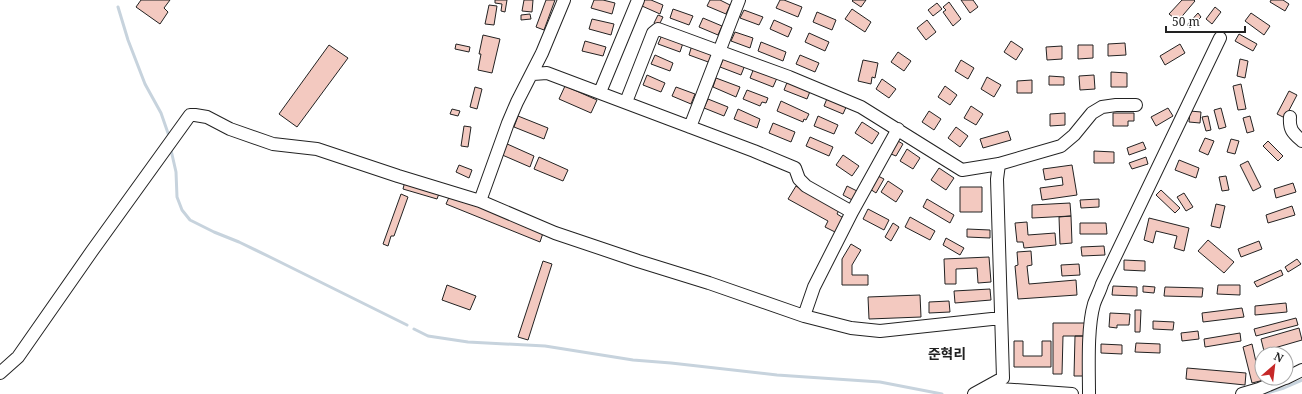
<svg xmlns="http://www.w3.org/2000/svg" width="1302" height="394" viewBox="0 0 1302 394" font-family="'Noto Serif','Noto Sans KR',serif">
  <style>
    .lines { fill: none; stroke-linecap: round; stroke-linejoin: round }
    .stream { stroke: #c7d3dd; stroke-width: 3 }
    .building { fill: #f3c9c0; stroke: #222 }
    .minor-casing { stroke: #222; stroke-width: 14 }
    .minor { stroke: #fff; stroke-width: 12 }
    .labels { text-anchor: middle; stroke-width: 3; stroke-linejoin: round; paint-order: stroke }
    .quarter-label { font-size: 14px; font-weight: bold; fill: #222; stroke: #fff }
  </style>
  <rect width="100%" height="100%" fill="#fff"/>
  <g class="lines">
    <path class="stream" d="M118,7L128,40L145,84L161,113L169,136
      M171,150L176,172L177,197L182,210L190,220L214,232L239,242L274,259L407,325
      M414,329L428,336L468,342L545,346L633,360L671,363L777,375L880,382L942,394
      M1264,394L1284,388L1302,380"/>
  </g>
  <path class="building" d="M141,0H170L164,8L168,12L160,24L136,7Z
    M495,0H507L505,12L501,11L502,4L495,3Z
    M524,0H533L532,12L522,11Z
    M546,0H555L544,30L536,27Z
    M594,0H603L615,3L612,14L591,8Z
    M644,0H651L663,5L660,14L642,6Z
    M710,0H720L730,5L726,14L707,6Z
    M780,0H784L802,7L798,17L776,8Z
    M853,0H866L861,7L852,1Z
    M961,0H973L978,7L970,13Z
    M1182,0H1194L1195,1L1178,21L1169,14Z
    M1271,0H1283L1289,4L1285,11L1270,2Z
    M949,2L961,19L953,26L943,12L946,10L943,7Z
    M937,3L942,9L933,16L928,10Z
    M489,5L497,6L494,25L485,24Z
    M1215,7L1221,12L1212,24L1206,19Z
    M673,9L693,16L689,25L670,18Z
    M852,9L871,22L865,32L845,19Z
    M744,10L763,17L759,25L740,18Z
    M817,12L836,20L832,30L813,22Z
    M1198,13L1201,17L1190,28L1187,25Z
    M1251,13L1270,26L1264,35L1245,21Z
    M530,14L531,19L521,20V15Z
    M658,15L663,17L659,25L654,23Z
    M703,18L722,26L718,35L699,27Z
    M592,19L614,24L611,35L589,29Z
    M774,20L792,28L788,37L770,29Z
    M927,20L936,32L926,40L917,28Z
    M735,32L753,38L750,48L731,41Z
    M809,33L829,42L825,51L805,42Z
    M1239,34L1257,44L1253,51L1235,41Z
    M483,35L500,39L492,73L478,70L481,54H479Z
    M662,35L683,43L680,52L658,44Z
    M585,41L606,47L603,56L582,51Z
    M1011,41L1023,49L1016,60L1004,52Z
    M761,42L786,52L783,61L758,51Z
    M1125,43L1126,55L1108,56V44Z
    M456,44L470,47L469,52L455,49Z
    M1180,44L1185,53L1165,65L1160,56Z
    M329,45L348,58L297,127L279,114Z
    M692,45L714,54L711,63L689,55Z
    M1078,45H1093V58L1078,59Z
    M1062,46V59L1047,60L1046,47Z
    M898,52L911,61L904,71L891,62Z
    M655,55L673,63L670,71L651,64Z
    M800,55L819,63L815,72L796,64Z
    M724,57L745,65L741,75L720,67Z
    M1240,59L1248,61L1245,78L1237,76Z
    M863,60L878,63L875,78L872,77L871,84L858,81Z
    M961,60L974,68L968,79L955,71Z
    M754,68L777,78L773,87L750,78Z
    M1111,72L1127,73V87H1111Z
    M647,75L665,83L661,92L643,85Z
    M1094,75L1095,89L1080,90L1079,76Z
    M1049,76L1064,77V85H1049Z
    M987,77L1001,85L994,97L981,89Z
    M716,78L740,87L736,97L713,87Z
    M882,79L896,89L889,98L876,89Z
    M788,80L811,89L807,99L784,90Z
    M1032,80V93H1017V81Z
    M1241,84L1246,109L1238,110L1233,86Z
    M565,86L597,100L591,113L559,99Z
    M945,86L957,95L950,105L938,97Z
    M475,87L482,89L477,109L470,107Z
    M676,87L695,94L691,104L672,96Z
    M747,90L768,98L766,103L762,102L760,106L743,99Z
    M1289,91L1297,95L1285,118L1277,114Z
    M828,96L847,105L843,114L824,106Z
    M708,99L728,107L724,116L704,108Z
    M781,101L809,114L806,120L804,119L803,122L777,111Z
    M971,106L983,114L976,125L964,118Z
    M1168,108L1173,116L1156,126L1151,117Z
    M1221,108L1226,127L1219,129L1214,110Z
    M452,109L460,111L458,116L450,114Z
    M738,109L760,119L757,128L734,119Z
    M929,111L941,119L934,130L922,122Z
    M1190,111L1201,112L1200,123L1189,122Z
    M1065,113V125L1050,126V114Z
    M1113,113H1134V121H1128V126H1113Z
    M518,116L548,128L544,139L514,127Z
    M818,116L838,125L834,134L814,126Z
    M1208,116L1211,130L1206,131L1202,117Z
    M1250,116L1254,131L1247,133L1243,118Z
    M862,122L879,133L872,144L855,133Z
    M773,123L795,132L791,142L769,133Z
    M464,126L471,127L468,147L461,146Z
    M956,127L968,136L960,147L948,138Z
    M1008,131L1011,140L983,148L980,139Z
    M810,137L833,147L829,156L806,146Z
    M1205,138L1214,141L1208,155L1199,151Z
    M1231,139L1239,141L1235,154L1227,152Z
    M898,141L903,144L896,156L891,154Z
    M1268,141L1283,156L1278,161L1263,146Z
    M1143,142L1146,149L1129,155L1127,148Z
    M505,143L534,156L530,167L500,154Z
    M907,149L920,158L913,169L900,161Z
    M1094,151L1114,152V163H1094Z
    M843,155L859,166L852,176L836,165Z
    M539,157L568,170L563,181L534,169Z
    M1146,157L1148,164L1132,169L1129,163Z
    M1179,160L1199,168L1196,178L1175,170Z
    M1248,161L1261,187L1253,191L1240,165Z
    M459,165L472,170L469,178L456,172Z
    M1072,165L1077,195L1042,200L1040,188L1063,185L1062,177L1045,180L1043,169Z
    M939,168L954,178L946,190L931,180Z
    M878,176L884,179L876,193L870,189Z
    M1226,176L1229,190L1222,191L1219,177Z
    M405,181L440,191L437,199L403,189Z
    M888,181L903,191L896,202L881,192Z
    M1293,183L1296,192L1276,198L1274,189Z
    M796,186L839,210L837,214L845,219L837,233L825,227L828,221L788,199Z
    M847,186L859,192L854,201L843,195Z
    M960,187H982V212H960Z
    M1161,190L1180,208L1175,213L1156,195Z
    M1184,193L1193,207L1186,211L1177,197Z
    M401,194L408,197L394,236H391L388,246L383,244Z
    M450,195L543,233L540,242L446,204Z
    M927,199L954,215L950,223L923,207Z
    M1099,199V207L1081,208L1080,200Z
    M1070,203L1071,216L1032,218V205Z
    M1216,204L1225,206L1220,228L1211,226Z
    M1292,206L1295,215L1268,223L1266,215Z
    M868,209L889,220L884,230L863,219Z
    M1071,216L1072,243L1060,244L1059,217Z
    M910,217L935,231L930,240L905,227Z
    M1149,218L1189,228L1184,251L1174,248L1177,236L1156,231L1153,243L1144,240Z
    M1027,222L1028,235L1055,233L1056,245L1024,248L1023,242H1017L1015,223Z
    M893,223L899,227L891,241L885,237Z
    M1080,223H1106L1107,234H1080Z
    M967,229L990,230V238L967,237Z
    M946,238L964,248L960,255L943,245Z
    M1208,240L1234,262L1224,273L1198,251Z
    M1259,241L1262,249L1241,257L1238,249Z
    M851,244L861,250L852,265V275H868V285H842V259Z
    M1104,246L1105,255L1082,256L1081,247Z
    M1031,251L1032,265L1027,266L1029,284L1076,280L1077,295L1018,299L1015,266L1018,265L1017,252Z
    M989,257L991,282L978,283L977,268L956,269V284H945L944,259Z
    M1297,259L1301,264L1288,272L1285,267Z
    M1124,260L1145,261V271L1124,270Z
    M543,261L552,264L528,340L518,337Z
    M1079,264L1080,275L1062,276L1061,265Z
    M1281,270L1283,275L1257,287L1254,282Z
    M447,285L476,296L470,310L442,300Z
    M1218,285H1240V295L1217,294Z
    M1113,286L1137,287V296L1112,295Z
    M1143,286L1155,287L1154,293L1143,292Z
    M1165,287L1203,288L1202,297L1164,296Z
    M990,289L991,300L955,303L954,291Z
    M920,295L921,317L869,319L868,297Z
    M949,301L950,312L929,313V302Z
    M1286,303L1287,312L1255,315V306Z
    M1242,308L1244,317L1203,322L1202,313Z
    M1135,310H1141L1140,332H1135Z
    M1110,313L1130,314L1129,325H1117V328L1109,327Z
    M1296,318L1298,325L1256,336L1254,329Z
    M1153,321L1174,322L1173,330L1153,329Z
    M1053,323H1087V336H1063L1062,374H1053Z
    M1299,328L1302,340L1264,351L1261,339Z
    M1198,331L1199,339L1182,341L1181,333Z
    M1240,333L1241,341L1205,347L1204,339Z
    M1075,336H1087V376H1074Z
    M1014,341H1023V356H1042V341H1051V367H1014Z
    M1136,343L1160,344V353L1135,352Z
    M1101,344L1122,345V354L1101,353Z
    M1252,344L1256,362L1259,361L1262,378L1268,379L1252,383L1243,347Z
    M1187,368L1246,373L1245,385L1186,379Z"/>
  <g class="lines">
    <defs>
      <path id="minor" d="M533,74L547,73L754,151L795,168L799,179L806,186L852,212
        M600,92L638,0
        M626,102L653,33L658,29L789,77L861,107L962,170L999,164L1061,146L1074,135L1092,113L1102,107L1116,105H1136
        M1290,117C1289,130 1293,133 1302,141
        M690,127L739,0
        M480,201L508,123L517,102L542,53L564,0
        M804,316L814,287L852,212L898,129
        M0,373L18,357L92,251L190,115H195L207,117L230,129L273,144L317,149L398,176L480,201L555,233L638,261L709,283L804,316L851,328L880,331L1001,318
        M1286,378L1302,370
        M985,388L1072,394
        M974,394L1003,378L997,179L999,164
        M1089,394C1089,369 1087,328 1094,304C1096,298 1100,291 1102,284L1220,38
        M1242,394L1259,389L1285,378"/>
    </defs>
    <use href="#minor" class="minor-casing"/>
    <use href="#minor" class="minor"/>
  </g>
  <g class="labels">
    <g class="quarter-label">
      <text x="947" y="359">준혁리</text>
    </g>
  </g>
  <g transform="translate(1274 366) rotate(28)"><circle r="19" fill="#ffffff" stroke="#a7a7a7"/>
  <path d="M0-3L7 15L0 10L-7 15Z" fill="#c62828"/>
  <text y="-6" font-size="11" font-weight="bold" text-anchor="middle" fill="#222222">N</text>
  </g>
  <path d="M1166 26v6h79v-6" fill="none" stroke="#222222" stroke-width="2"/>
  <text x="1172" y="26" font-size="12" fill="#222222" stroke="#ffffff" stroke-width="3" paint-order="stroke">50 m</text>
</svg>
